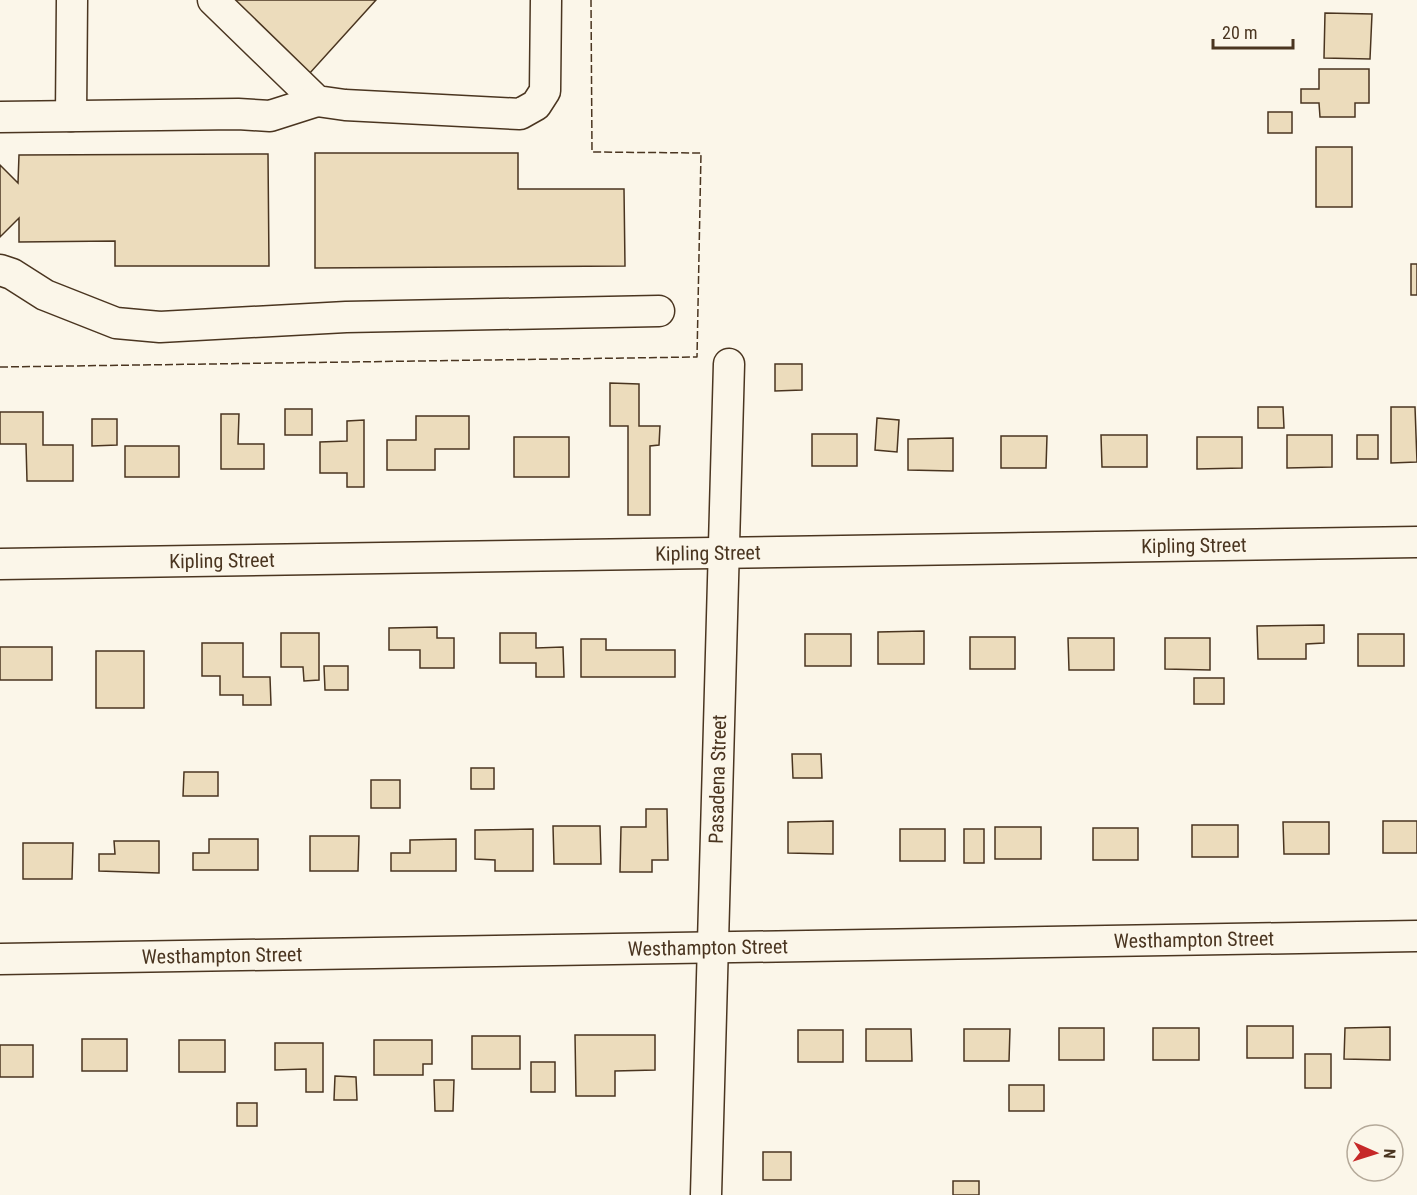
<svg xmlns="http://www.w3.org/2000/svg" width="1417" height="1195" viewBox="0 0 1417 1195" font-family="'Roboto Condensed',sans-serif">
  <style>
    .building { fill: #ecdcbc; stroke: #4a3520; stroke-width: 1.5 }
    .lines { fill: none; stroke-linecap: round; stroke-linejoin: round }
    .minor-casing { stroke: #4a3520; stroke-width: 33 }
    .minor { stroke: #fbf6e9; stroke-width: 30 }
    .fence { stroke: #4a3520; stroke-width: 1.5; stroke-dasharray: 8 3; stroke-linecap: butt }
    .labels { text-anchor: middle; stroke-width: 4.5; stroke-linejoin: round; paint-order: stroke }
    .street-label { font-size: 20px; fill: #4a3520; stroke: #fbf6e9 }
  </style>
  <rect width="100%" height="100%" fill="#fbf6e9"/>
  <path class="building" d="M228,0H376L309,74Z
    M1325,13L1372,14L1370,59L1324,58Z
    M1319,69H1369V103H1355V117H1320L1319,103H1301V89H1319Z
    M1268,112H1292V133H1268Z
    M1316,147H1352V207H1316Z
    M315,153H518V189H624L625,266L315,268Z
    M268,154L269,266H115V241L19,242V218L0,237V165L18,183L19,155Z
    M1411,264H1417V295H1411Z
    M775,364H802V390L775,391Z
    M610,383L639,384V426H660L659,445L650,446V515H628V426H610Z
    M1258,407H1283L1284,428H1258Z
    M1391,407H1415L1417,462L1391,463Z
    M285,409H312V435H285Z
    M0,412H43V445H73V481H27L26,444H0Z
    M221,414H239L238,444H264V469H221Z
    M416,416H469V449H435V470H387V440H416Z
    M877,418L899,420L897,452L875,450Z
    M92,419H117V445L92,446Z
    M364,420V487H347V473H320V442L347,441V421Z
    M812,434H857V466H812Z
    M1101,435H1147V467H1102Z
    M1287,435H1332V467L1287,468Z
    M1357,435H1378V459H1357Z
    M1001,436H1047L1046,468H1001Z
    M514,437H569V477H514Z
    M1197,437H1242V468L1197,469Z
    M953,438V471L908,470V439Z
    M125,446H179V477H125Z
    M1324,625V643L1306,644V659H1258L1257,626Z
    M437,627V638H454V668H420V650H389V628Z
    M924,631V664H878V632Z
    M281,633H319V680L304,681L303,667H281Z
    M500,633H536V648L563,647L564,677H536V663H500Z
    M805,634H851V666H805Z
    M1358,634H1404V666H1358Z
    M970,637H1015V669H970Z
    M1068,638H1114V670H1069Z
    M1165,638H1210V670L1165,669Z
    M581,639H606V650H675V677H581Z
    M202,643H243V677H270L271,705H243V695H220V676H202Z
    M0,647H52V680H0Z
    M96,651H144V708H96Z
    M324,666H348V690H325Z
    M1194,678H1224V704H1194Z
    M792,754H821L822,778H793Z
    M471,768H494V789H471Z
    M184,772H218V796H183Z
    M371,780H400V808H371Z
    M646,809H667L668,860H652V872H620L621,827H646Z
    M833,821V854L788,853V822Z
    M1383,821H1417V853H1383Z
    M1283,822H1329V854H1284Z
    M1192,825H1238V857H1192Z
    M553,826H600L601,864H554Z
    M995,827H1041V859H995Z
    M1093,828H1138V860H1093Z
    M533,829V871H495V860L475,859V830Z
    M900,829H945V861H900Z
    M964,829H984V863H964Z
    M310,836H359L358,871H310Z
    M209,839H258V870H193V853H209Z
    M456,839V871H391V853H410V840Z
    M114,841H159V873L99,871V854H115Z
    M23,843H73L72,879H23Z
    M1247,1026H1293V1058H1247Z
    M1390,1027V1060L1344,1059L1345,1028Z
    M1059,1028H1104V1060H1059Z
    M1153,1028H1199V1060H1153Z
    M866,1029H911L912,1061H866Z
    M964,1029H1010L1009,1061H964Z
    M798,1030H843V1062H798Z
    M575,1035H655V1070L615,1071V1096H576Z
    M472,1036H520V1069H472Z
    M82,1039H127V1071H82Z
    M179,1040H225V1072H179Z
    M374,1040H432V1064H423V1075H374Z
    M275,1043H323V1092H306V1069L275,1070Z
    M0,1045H33V1077H0Z
    M1305,1054H1331V1088H1305Z
    M531,1062H555V1092H531Z
    M335,1076L356,1077L357,1100H334Z
    M434,1080H454L453,1111H435Z
    M1009,1085H1044V1111H1009Z
    M237,1103H257V1126H237Z
    M763,1152H791V1180H763Z
    M953,1181H979V1195H953Z"/>
  <g class="lines">
    <defs>
      <g id="minor">
        <path d="M213,0L317,101L345,105L520,114L536,105L545,91L546,0"/>
        <path d="M71,116L72,0"/>
        <path d="M0,117L238,114L270,116L317,101"/>
        <path d="M0,270L12,274L45,295L116,323L160,327L346,317L659,311"/>
        <path id="s1" d="M0,564L1417,542"/>
        <path id="s2" d="M0,959L1417,936"/>
        <path id="s3" d="M706,1195L729,364"/>
      </g>
    </defs>
    <use href="#minor" class="minor-casing"/>
    <use href="#minor" class="minor"/>
    <path class="fence" d="M0,367L697,357L701,153L592,152L591,0"/>
  </g>
  <g class="labels">
    <g class="street-label">
      <text dy="7" stroke="none"><textPath href="#s1" startOffset="1194">Kipling Street</textPath></text>
      <text dy="7" stroke="none"><textPath href="#s1" startOffset="708">Kipling Street</textPath></text>
      <text dy="7" stroke="none"><textPath href="#s1" startOffset="222">Kipling Street</textPath></text>
      <text dy="7" stroke="none"><textPath href="#s3" startOffset="416">Pasadena Street</textPath></text>
      <text dy="7" stroke="none"><textPath href="#s2" startOffset="1194">Westhampton Street</textPath></text>
      <text dy="7" stroke="none"><textPath href="#s2" startOffset="708">Westhampton Street</textPath></text>
      <text dy="7" stroke="none"><textPath href="#s2" startOffset="222">Westhampton Street</textPath></text>
    </g>
  </g>
  <g transform="translate(1375 1153) rotate(93)"><circle r="28" fill="#fbf6e9" stroke="#b4a999" stroke-width="1.5"/>
  <path d="M0-4.5L10 22L0 15L-10 22Z" fill="#c62828"/>
  <text y="-9" font-size="16" font-weight="bold" text-anchor="middle" fill="#4a3520">N</text>
  </g>
  <path d="M1213 39v9h80v-9" fill="none" stroke="#4a3520" stroke-width="3"/>
  <text x="1222" y="39" font-size="18" fill="#4a3520" stroke="#fbf6e9" stroke-width="4.5" paint-order="stroke">20 m</text>
</svg>
